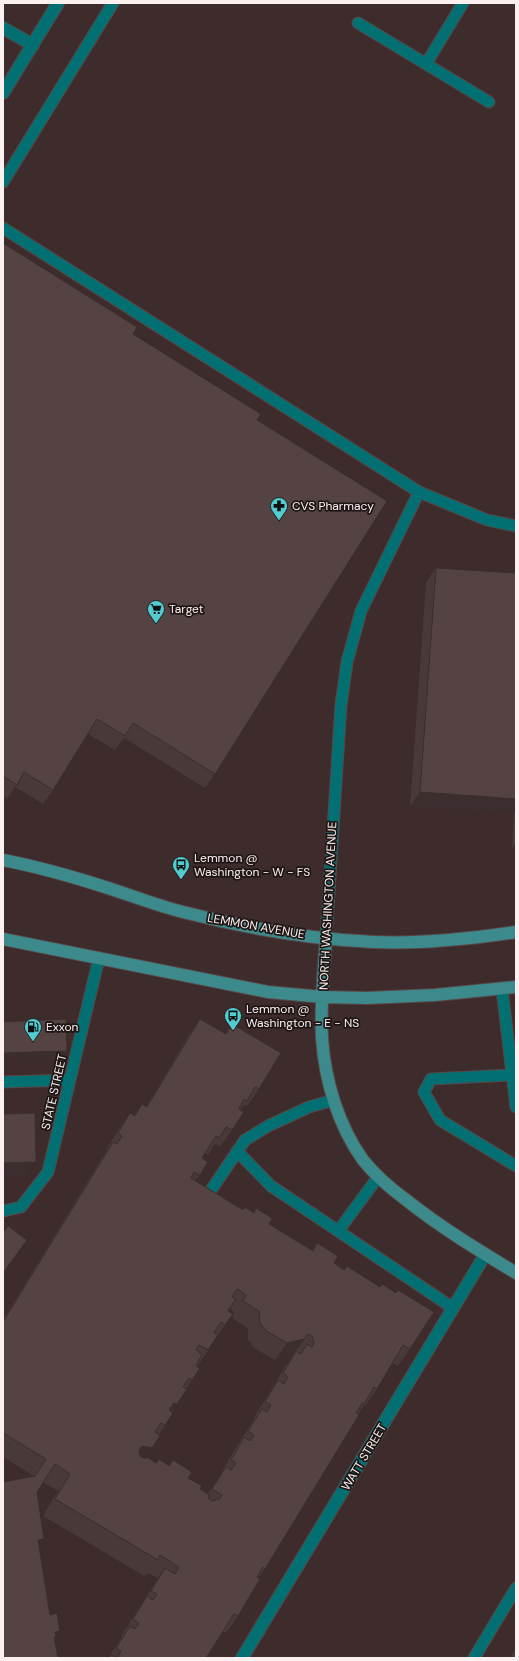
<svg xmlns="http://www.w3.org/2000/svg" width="519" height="1661" viewBox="0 0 519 1661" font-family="'DM Sans',sans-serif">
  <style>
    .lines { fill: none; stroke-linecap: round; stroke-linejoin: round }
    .lane-casing { stroke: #594747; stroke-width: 13 }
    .street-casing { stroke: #594747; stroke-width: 14 }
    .secondary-casing { stroke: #594747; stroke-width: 14 }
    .lane { stroke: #026f73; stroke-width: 11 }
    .street { stroke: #026f73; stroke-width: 12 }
    .secondary { stroke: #3d8a8d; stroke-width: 12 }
    .wall { fill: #493939; fill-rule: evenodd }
    .shaded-wall { fill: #3c2e2e }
    .building { fill: #554242; stroke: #3c2e2e; fill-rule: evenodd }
    .labels { text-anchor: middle; stroke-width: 3.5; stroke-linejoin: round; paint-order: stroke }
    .poi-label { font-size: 12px; fill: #fcf0f0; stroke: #1f1616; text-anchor: start }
    .street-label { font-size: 12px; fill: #fcf0f0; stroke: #1f1616 }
  </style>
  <rect width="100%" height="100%" fill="#3e2b2c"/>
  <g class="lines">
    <defs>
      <path id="lane" d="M358,23L489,102
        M426,64L463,3
        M3,182L113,3
        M3,228L419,492L487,520L516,526
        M326,938L341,705L347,662L361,611L419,492
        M502,989L516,1107
        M512,1075L431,1079L424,1092L440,1120L516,1166
        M3,1082L70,1080
        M237,1151L271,1186L453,1308
        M203,1202L245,1140L268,1126L309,1107L334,1100
        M3,1211L21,1207L48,1172L99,958
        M339,1230L378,1177
        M474,1658L516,1588"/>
      <path id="street" d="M3,28L33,45
        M3,93L58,3
        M242,1658L485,1255"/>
      <path id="secondary" d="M3,860C39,867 74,877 108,888C133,896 158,906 183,912C245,928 310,939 374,942C421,944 469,939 516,932
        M326,938C324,971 320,1005 322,1038C325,1081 338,1125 363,1160C375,1175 390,1188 405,1199C440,1227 478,1250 516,1273
        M3,939L268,992L323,997L367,998L435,995L516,987"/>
    </defs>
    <use href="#lane" class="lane-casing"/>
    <use href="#street" class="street-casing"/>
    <use href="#secondary" class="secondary-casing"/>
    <use href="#lane" class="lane"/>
    <use href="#street" class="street"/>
    <use href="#secondary" class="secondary"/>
  </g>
  <path class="wall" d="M3,243L257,420L215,774L205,788L124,738L115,750L88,734L53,790L43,804L15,787L7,799L3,796Z
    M436,568L516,573V849H512L514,813L410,806L426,582Z
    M200,1019L225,1034L232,1024L259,1089L247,1106L244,1105L240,1110L232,1130L220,1147L215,1144L208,1155L205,1153L202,1158L200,1175L195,1181L243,1210L253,1212L256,1208L269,1224L312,1251L317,1243L334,1263L410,1349L398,1366L392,1363L377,1389L365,1406L364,1405L358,1414L265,1569L258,1578L238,1616L226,1633L223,1632L206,1658H108L122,1637L121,1636L158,1578L148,1573L146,1577L43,1516L58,1491L43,1482L37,1492L39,1547L3,1658L34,1476L3,1457V1320L101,1159L107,1151L106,1150L118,1130L130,1113L134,1115L142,1104L146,1107L188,1036ZM230,1309L234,1312L232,1318L248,1328V1340L254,1348L275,1360L292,1356L296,1351L300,1353L296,1351L284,1368L271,1390L253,1419H254L232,1454L219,1477L208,1494L200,1489L188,1478L156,1463L147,1457L145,1459H144L159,1435L173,1413L172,1412L192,1380L197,1367L225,1325L228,1311Z
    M516,1648V1658H510Z"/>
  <path class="shaded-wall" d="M420,792L516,799V811L514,813L410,806Z
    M516,843V849H512Z
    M67,1051L63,1057L3,1059V1053Z
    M36,1162L27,1176L3,1177V1163Z
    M308,1334L292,1356L275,1360L287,1343Z
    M174,1403L177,1404L165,1421L162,1420Z
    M142,1446L152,1448L140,1465L130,1463Z
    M44,1539L32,1556L38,1540Z
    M60,1631L56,1637L44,1654L55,1632Z"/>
  <path class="building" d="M3,243L137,327L133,334L261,414L257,420L387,501L215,774L133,723L125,736L97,719L53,790L24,772L17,785L3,776Z
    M436,568L516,573V799L420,792Z
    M66,1019L67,1051L3,1053V1022Z
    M200,1019L226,1034L232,1024L281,1053L259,1089L255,1087L247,1101L244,1099L239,1109L244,1112L232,1130L226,1127L219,1138L216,1136L202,1158L208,1162L200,1175L194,1172L191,1178L243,1210L245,1207L254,1213L256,1208L272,1218L269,1224L313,1251L317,1243L338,1256L334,1263L344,1270L347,1266L380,1287L382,1284L396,1293L398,1290L434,1312L410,1349L403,1345L377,1389L374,1387L364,1404L362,1403L356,1413L359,1415L265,1569L263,1567L257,1577L260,1579L238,1616L234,1614L206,1658H117L121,1651L116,1648L130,1626L135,1629L139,1623L133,1619L147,1596L153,1600L157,1594L151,1591L165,1568L175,1574L179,1567L160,1555L158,1560L55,1499L70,1474L55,1464L37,1492L44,1539L38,1540L50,1615L57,1613L60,1631L55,1632L56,1637H54L58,1658H3V1482L35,1476L46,1459L3,1433V1322L113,1142L117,1144L122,1136L118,1133L130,1113L135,1116L142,1104L147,1107ZM237,1289L246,1295L243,1301L259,1311L260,1323L266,1331L287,1343L304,1339L308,1334L312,1336L314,1343L312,1347L307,1344L301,1354L296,1351L283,1373L288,1377L284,1384L278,1380L265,1402L271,1405L267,1412L262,1409L248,1431L254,1435L250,1441L244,1437L231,1460L236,1463L231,1470L226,1467L212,1489L222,1495L220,1499L212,1501L208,1498L209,1495L200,1489L202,1486L188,1478L192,1472L173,1460L169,1466L159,1459L156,1463L147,1457L145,1459L140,1456L139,1450L142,1446L152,1448L160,1436L155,1432L161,1423L165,1425L173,1413L169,1410L174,1403L177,1404L187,1389L183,1387L189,1378L192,1380L200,1368L196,1366L202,1354L196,1350L199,1345L208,1350L218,1335L214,1333L221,1322L225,1325L233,1314L228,1311L236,1299L232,1297Z
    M35,1113L36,1162L3,1163V1114Z
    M8,1226L27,1240L3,1273V1233Z
    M111,1655L117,1658H109Z"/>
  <defs>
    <symbol id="pharmacy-pin" viewBox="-11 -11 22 30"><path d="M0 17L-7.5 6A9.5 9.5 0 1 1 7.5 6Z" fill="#52ccd1" stroke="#1f1616"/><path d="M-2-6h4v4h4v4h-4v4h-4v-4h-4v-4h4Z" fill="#111"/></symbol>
    <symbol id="supermarket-pin" viewBox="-11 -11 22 30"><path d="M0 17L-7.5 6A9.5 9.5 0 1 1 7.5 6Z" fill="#52ccd1" stroke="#1f1616"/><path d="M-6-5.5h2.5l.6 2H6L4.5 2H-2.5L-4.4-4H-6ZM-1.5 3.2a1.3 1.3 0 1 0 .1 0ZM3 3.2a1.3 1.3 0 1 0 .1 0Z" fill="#111"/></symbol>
    <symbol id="bus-pin" viewBox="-11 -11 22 30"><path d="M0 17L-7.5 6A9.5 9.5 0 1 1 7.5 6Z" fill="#52ccd1" stroke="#1f1616"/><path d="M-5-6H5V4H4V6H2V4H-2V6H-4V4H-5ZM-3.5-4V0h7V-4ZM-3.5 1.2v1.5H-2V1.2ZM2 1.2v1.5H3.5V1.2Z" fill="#111"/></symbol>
    <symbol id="fuel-pin" viewBox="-11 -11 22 30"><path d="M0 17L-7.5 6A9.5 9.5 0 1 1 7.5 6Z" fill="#52ccd1" stroke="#1f1616"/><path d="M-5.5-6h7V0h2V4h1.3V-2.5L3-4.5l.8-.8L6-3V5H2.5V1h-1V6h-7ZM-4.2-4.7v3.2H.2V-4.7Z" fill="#111"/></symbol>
  </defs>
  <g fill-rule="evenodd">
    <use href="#pharmacy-pin" x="269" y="496" width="20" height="27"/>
    <use href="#supermarket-pin" x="146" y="599" width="20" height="27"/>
    <use href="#bus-pin" x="171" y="855" width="20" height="27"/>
    <use href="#bus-pin" x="223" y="1006" width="20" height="27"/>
    <use href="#fuel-pin" x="23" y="1017" width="20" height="27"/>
  </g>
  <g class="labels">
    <g class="poi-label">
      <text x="292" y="510">CVS Pharmacy</text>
      <text x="169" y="613">Target</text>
      <text x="194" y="862">Lemmon @<tspan x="194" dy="14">Washington - W - FS</tspan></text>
      <text x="246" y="1013">Lemmon @<tspan x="246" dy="14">Washington - E - NS</tspan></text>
      <text x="46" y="1031">Exxon</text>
    </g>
    <g class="street-label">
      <text transform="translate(328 906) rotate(-87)" y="4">NORTH WASHINGTON AVENUE</text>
      <text transform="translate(256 926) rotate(10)" y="4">LEMMON AVENUE</text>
      <text transform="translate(54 1092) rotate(-77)" y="4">STATE STREET</text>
      <text transform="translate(364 1457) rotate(-59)" y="4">WATT STREET</text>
    </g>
  </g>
  <rect width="519" height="1661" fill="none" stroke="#fcf0f0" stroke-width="8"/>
</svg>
